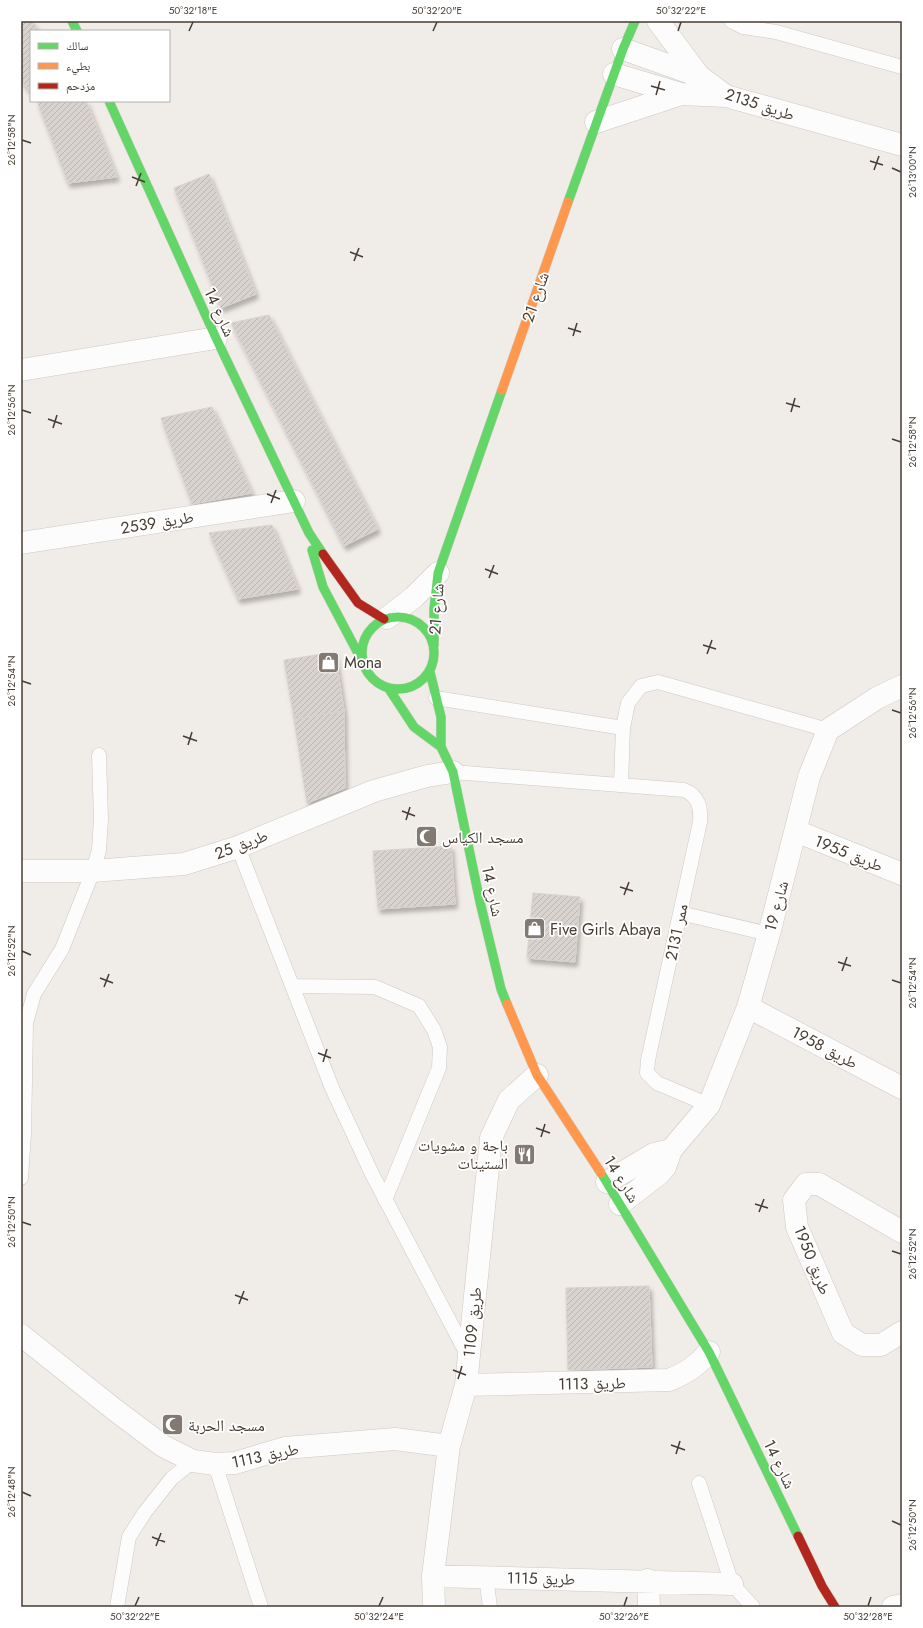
<svg xmlns="http://www.w3.org/2000/svg" width="923" height="1628" viewBox="0 0 923 1628" font-family="Jost,'Noto Naskh Arabic',sans-serif">
  <style>
    .building { fill: url(#building-hatch); stroke: #d8d2cd; filter: url(#shadow) }
    .lines { fill: none; stroke-linecap: round; stroke-linejoin: round }
    .lane-casing { stroke: #cdc8c4; stroke-width: 15 }
    .street-casing { stroke: #cdc8c4; stroke-width: 23 }
    .fast-casing { stroke: #d1c9c0; stroke-width: 10 }
    .slow-casing { stroke: #d1c9c0; stroke-width: 10 }
    .jam-casing { stroke: #d1c9c0; stroke-width: 10 }
    .lane { stroke: #fdfcfc; stroke-width: 14 }
    .street { stroke: #fdfcfc; stroke-width: 22 }
    .fast { stroke: #63d668; stroke-width: 9 }
    .slow { stroke: #ff974d; stroke-width: 9 }
    .jam { stroke: #b3261e; stroke-width: 9 }
    .ticks { fill: none; stroke: #463c33; stroke-width: 1.5 }
    .labels { text-anchor: middle; stroke-width: 3.5; stroke-linejoin: round; paint-order: stroke }
    .street-label { font-size: 16px; fill: #463c33; stroke: #fff }
    .poi-label { font-size: 16px; fill: #463c33; stroke: #fff; text-anchor: start }
    .neatline { fill: none; stroke: #463c33; stroke-width: 1.5 }
    .ticks-label { font-size: 10px; text-anchor: middle; fill: #463c33 }
  </style>
  <defs>
    <pattern id="building-hatch" width="6" height="6" patternUnits="userSpaceOnUse"><rect width="6" height="6" fill="#d8d3cf"/><path d="M-1 1l2-2M0 6l6-6M5 7l2-2" fill="none" stroke="#bbb6b2"/></pattern>
    <filter id="shadow"><feDropShadow dx="2.5" dy="4.5" stdDeviation="2" flood-color="#0004"/></filter>
  </defs>
  <rect width="100%" height="100%" fill="#f0ece8"/>
  <path class="building" d="M21,21H32L39,31H31V93L21,80Z
    M37,101H86L117,177L68,183Z
    M209,174L256,294L221,308L174,188Z
    M269,315L378,529L344,546L231,323Z
    M212,407L252,493L192,504L161,418Z
    M272,525L298,589L238,599L209,533Z
    M335,652L344,711L294,719L284,660Z
    M344,711L345,788L307,803L294,719Z
    M451,846L455,904L378,909L373,851Z
    M533,893L580,897L575,962L527,958Z
    M649,1286L652,1367L568,1370L566,1288Z"/>
  <g class="lines">
    <defs>
      <path id="lane" d="M731,21L743,27L776,32L902,67
        M436,698L623,728
        M453,772L684,790C699,796 701,808 700,822L648,1060L647,1073L657,1083L709,1105
        M621,784L623,728L628,703L641,686L658,682L828,730
        M238,847L332,1088L372,1174L468,1356
        M680,913L769,934
        M294,986L375,987L419,1006L434,1030L440,1047L439,1068L385,1200
        M21,1178L24,1134L26,1023L34,994L62,949L93,871L99,850L101,819L99,755
        M215,1464L261,1607
        M699,1483L732,1584L753,1607
        M486,1577L490,1607
        M117,1607L129,1537L145,1512L172,1478L193,1461"/>
      <path id="street" d="M658,21L699,76
        M623,49L699,76L726,96L902,145
        M614,74L681,94L726,96
        M596,122L681,94
        M21,370L216,338
        M21,543L294,501
        M387,618L414,597L438,573
        M796,831L902,874
        M21,871H93L184,864L238,847L374,791L427,776L453,772
        M748,1007L902,1088
        M607,1182L654,1154L671,1150
        M620,1204L659,1174L665,1167L671,1150L709,1105L748,1007L769,934L809,777L828,730L877,698L902,686
        M902,1232L819,1184H806L794,1200L797,1227L843,1333L862,1345H881L902,1332
        M21,1335L115,1410L163,1446L193,1461L215,1464L235,1463L285,1448L395,1439L449,1446
        M466,1385L669,1380C686,1373 697,1366 709,1352
        M433,1576L732,1584
        M648,1580L649,1607
        M434,1607L433,1576L449,1446L466,1385L491,1138L509,1100L537,1075
        M893,1607L902,1605"/>
      <path id="fast" d="M72,21L77,31
        M109,101L216,338L309,533L323,554
        M568,202L623,49L635,21
        M312,550L323,587L361,659
        M362 653a36 36 0 1 1 72 0a36 36 0 1 1-72 0Z
        M434,645V609L438,573L502,390
        M430,672L441,717V747
        M389,689L414,727L441,747L453,772L480,902L501,989L507,1004
        M601,1173L709,1352L798,1536"/>
      <path id="slow" d="M502,390L568,202
        M507,1004L537,1075L601,1173"/>
      <path id="jam" d="M323,554L358,603L384,619
        M798,1536L822,1586L835,1607"/>
    </defs>
    <use href="#lane" class="lane-casing"/>
    <use href="#street" class="street-casing"/>
    <use href="#fast" class="fast-casing"/>
    <use href="#slow" class="slow-casing"/>
    <use href="#jam" class="jam-casing"/>
    <use href="#lane" class="lane"/>
    <use href="#street" class="street"/>
    <use href="#fast" class="fast"/>
    <use href="#slow" class="slow"/>
    <use href="#jam" class="jam"/>
  </g>
  <path class="ticks" d="M189,31L193,22M433,31L437,22M678,31L681,22M651,86L665,90M656,95L660,81M22,140L31,143M870,161L883,165M892,168L901,172M874,170L879,156M132,177L145,182M136,186L141,173M350,252L363,257M354,261L359,248M568,328L581,332M573,336L577,323M786,403L800,407M22,410L31,413M791,412L795,398M48,419L62,424M53,428L57,415M892,439L901,442M267,494L280,499M271,503L276,490M485,569L498,574M489,578L494,565M703,645L716,649M707,654L712,640M22,681L31,684M892,710L901,713M183,736L197,741M188,745L192,732M402,811L415,816M406,820L410,807M620,887L633,891M624,895L629,882M22,951L31,955M838,962L851,966M842,971L847,957M100,978L113,983M892,980L901,983M104,987L109,974M318,1053L331,1058M323,1062L327,1049M536,1128L550,1133M541,1137L545,1124M755,1204L768,1208M759,1212L764,1199M22,1222L31,1225M892,1251L901,1254M235,1295L248,1300M239,1304L244,1291M453,1370L466,1375M458,1379L462,1366M671,1445L685,1450M676,1454L680,1441M22,1492L31,1496M892,1521L901,1525M152,1537L165,1542M156,1546L161,1533M135,1606L139,1597M379,1606L383,1597M624,1606L627,1597M868,1606L871,1597"/>
  <defs>
    <symbol id="shop-square" viewBox="-11 -11 22 22"><rect x="-9" y="-9" width="18" height="18" rx="4" fill="#827a72" stroke="#fff"/><path d="M-5-2.5h2.3a2.7 3.5 0 0 1 5.4 0H5L5.5 6h-11ZM-1.5-2.5h3a1.5 2.3 0 0 0-3 0Z" fill="#fff"/></symbol>
    <symbol id="mosque-square" viewBox="-11 -11 22 22"><rect x="-9" y="-9" width="18" height="18" rx="4" fill="#827a72" stroke="#fff"/><path d="M3.5-4.9A6 6 0 1 0 3.5 4.9A5 5 0 1 1 3.5-4.9Z" fill="#fff"/></symbol>
    <symbol id="restaurant-square" viewBox="-11 -11 22 22"><rect x="-9" y="-9" width="18" height="18" rx="4" fill="#827a72" stroke="#fff"/><path d="M-5-6h1v4h1v-4h1v4h1v-4h1v5L-1.5 .5V6h-2V.5L-5-1ZM5-6V6H3V1.5H1.5Q1.5-4 5-6Z" fill="#fff"/></symbol>
  </defs>
  <g fill-rule="evenodd">
    <use href="#shop-square" x="316" y="650" width="25" height="25"/>
    <use href="#mosque-square" x="414" y="824" width="25" height="25"/>
    <use href="#shop-square" x="522" y="916" width="25" height="25"/>
    <use href="#restaurant-square" x="512" y="1142" width="25" height="25"/>
    <use href="#mosque-square" x="160" y="1412" width="25" height="25"/>
  </g>
  <g class="labels">
    <g class="street-label">
      <text transform="translate(760 104) rotate(18)" y="6">طريق 2135</text>
      <text transform="translate(535 297) rotate(-71)" y="6">شارع 21</text>
      <text transform="translate(220 312) rotate(65)" y="6">شارع 14</text>
      <text transform="translate(157 522) rotate(-9)" y="6">طريق 2539</text>
      <text transform="translate(436 609) rotate(-86)" y="6">شارع 21</text>
      <text transform="translate(241 844) rotate(-21)" y="6">طريق 25</text>
      <text transform="translate(849 853) rotate(22)" y="6">طريق 1955</text>
      <text transform="translate(493 891) rotate(78)" y="6">شارع 14</text>
      <text transform="translate(776 906) rotate(-75)" y="6">شارع 19</text>
      <text transform="translate(676 932) rotate(-78)" y="6">ممر 2131</text>
      <text transform="translate(825 1047) rotate(28)" y="6">طريق 1958</text>
      <text transform="translate(622 1179) rotate(58)" y="6">شارع 14</text>
      <text transform="translate(813 1260) rotate(68)" y="6">طريق 1950</text>
      <text transform="translate(472 1322) rotate(-84)" y="6">طريق 1109</text>
      <text transform="translate(592 1383) rotate(-1)" y="6">طريق 1113</text>
      <text transform="translate(265 1455) rotate(-12)" y="6">طريق 1113</text>
      <text transform="translate(780 1464) rotate(64)" y="6">شارع 14</text>
      <text transform="translate(541 1578) rotate(1)" y="6">طريق 1115</text>
    </g>
    <g class="poi-label">
      <text x="344" y="668">Mona</text>
      <text x="442" y="843">مسجد الكياس</text>
      <text x="550" y="935">Five Girls Abaya</text>
      <text x="508" y="1151" text-anchor="end">باجة و مشويات<tspan x="508" dy="18">الستينات</tspan></text>
      <text x="188" y="1431">مسجد الحربة</text>
    </g>
  </g>
  <rect width="923" height="1628" fill="none" stroke="#ffffff" stroke-width="44"/>
  <rect x="30" y="30" width="140" height="72" fill="#ffffff" stroke="#b5b1ad"/>
  <rect x="38" y="43" width="20" height="6" fill="#63d668" stroke="#b5b1ad"/>
  <text x="66" y="50" font-size="12" fill="#463c33">سالك</text>
  <rect x="38" y="63" width="20" height="6" fill="#ff974d" stroke="#b5b1ad"/>
  <text x="66" y="70" font-size="12" fill="#463c33">بطيء</text>
  <rect x="38" y="83" width="20" height="6" fill="#b3261e" stroke="#b5b1ad"/>
  <text x="66" y="90" font-size="12" fill="#463c33">مزدحم</text>
  <rect x="22" y="22" width="879" height="1584" class="neatline"/>
  <g class="ticks-label">
    <text x="193" y="14">50°32'18"E</text>
    <text x="437" y="14">50°32'20"E</text>
    <text x="681" y="14">50°32'22"E</text>
    <text transform="translate(11 140) rotate(-90)" y="4">26°12'58"N</text>
    <text transform="translate(912 172) rotate(-90)" y="4">26°13'00"N</text>
    <text transform="translate(11 410) rotate(-90)" y="4">26°12'56"N</text>
    <text transform="translate(912 442) rotate(-90)" y="4">26°12'58"N</text>
    <text transform="translate(11 681) rotate(-90)" y="4">26°12'54"N</text>
    <text transform="translate(912 713) rotate(-90)" y="4">26°12'56"N</text>
    <text transform="translate(11 951) rotate(-90)" y="4">26°12'52"N</text>
    <text transform="translate(912 983) rotate(-90)" y="4">26°12'54"N</text>
    <text transform="translate(11 1222) rotate(-90)" y="4">26°12'50"N</text>
    <text transform="translate(912 1254) rotate(-90)" y="4">26°12'52"N</text>
    <text transform="translate(11 1492) rotate(-90)" y="4">26°12'48"N</text>
    <text transform="translate(912 1525) rotate(-90)" y="4">26°12'50"N</text>
    <text x="135" y="1620">50°32'22"E</text>
    <text x="379" y="1620">50°32'24"E</text>
    <text x="624" y="1620">50°32'26"E</text>
    <text x="868" y="1620">50°32'28"E</text>
  </g>
</svg>
